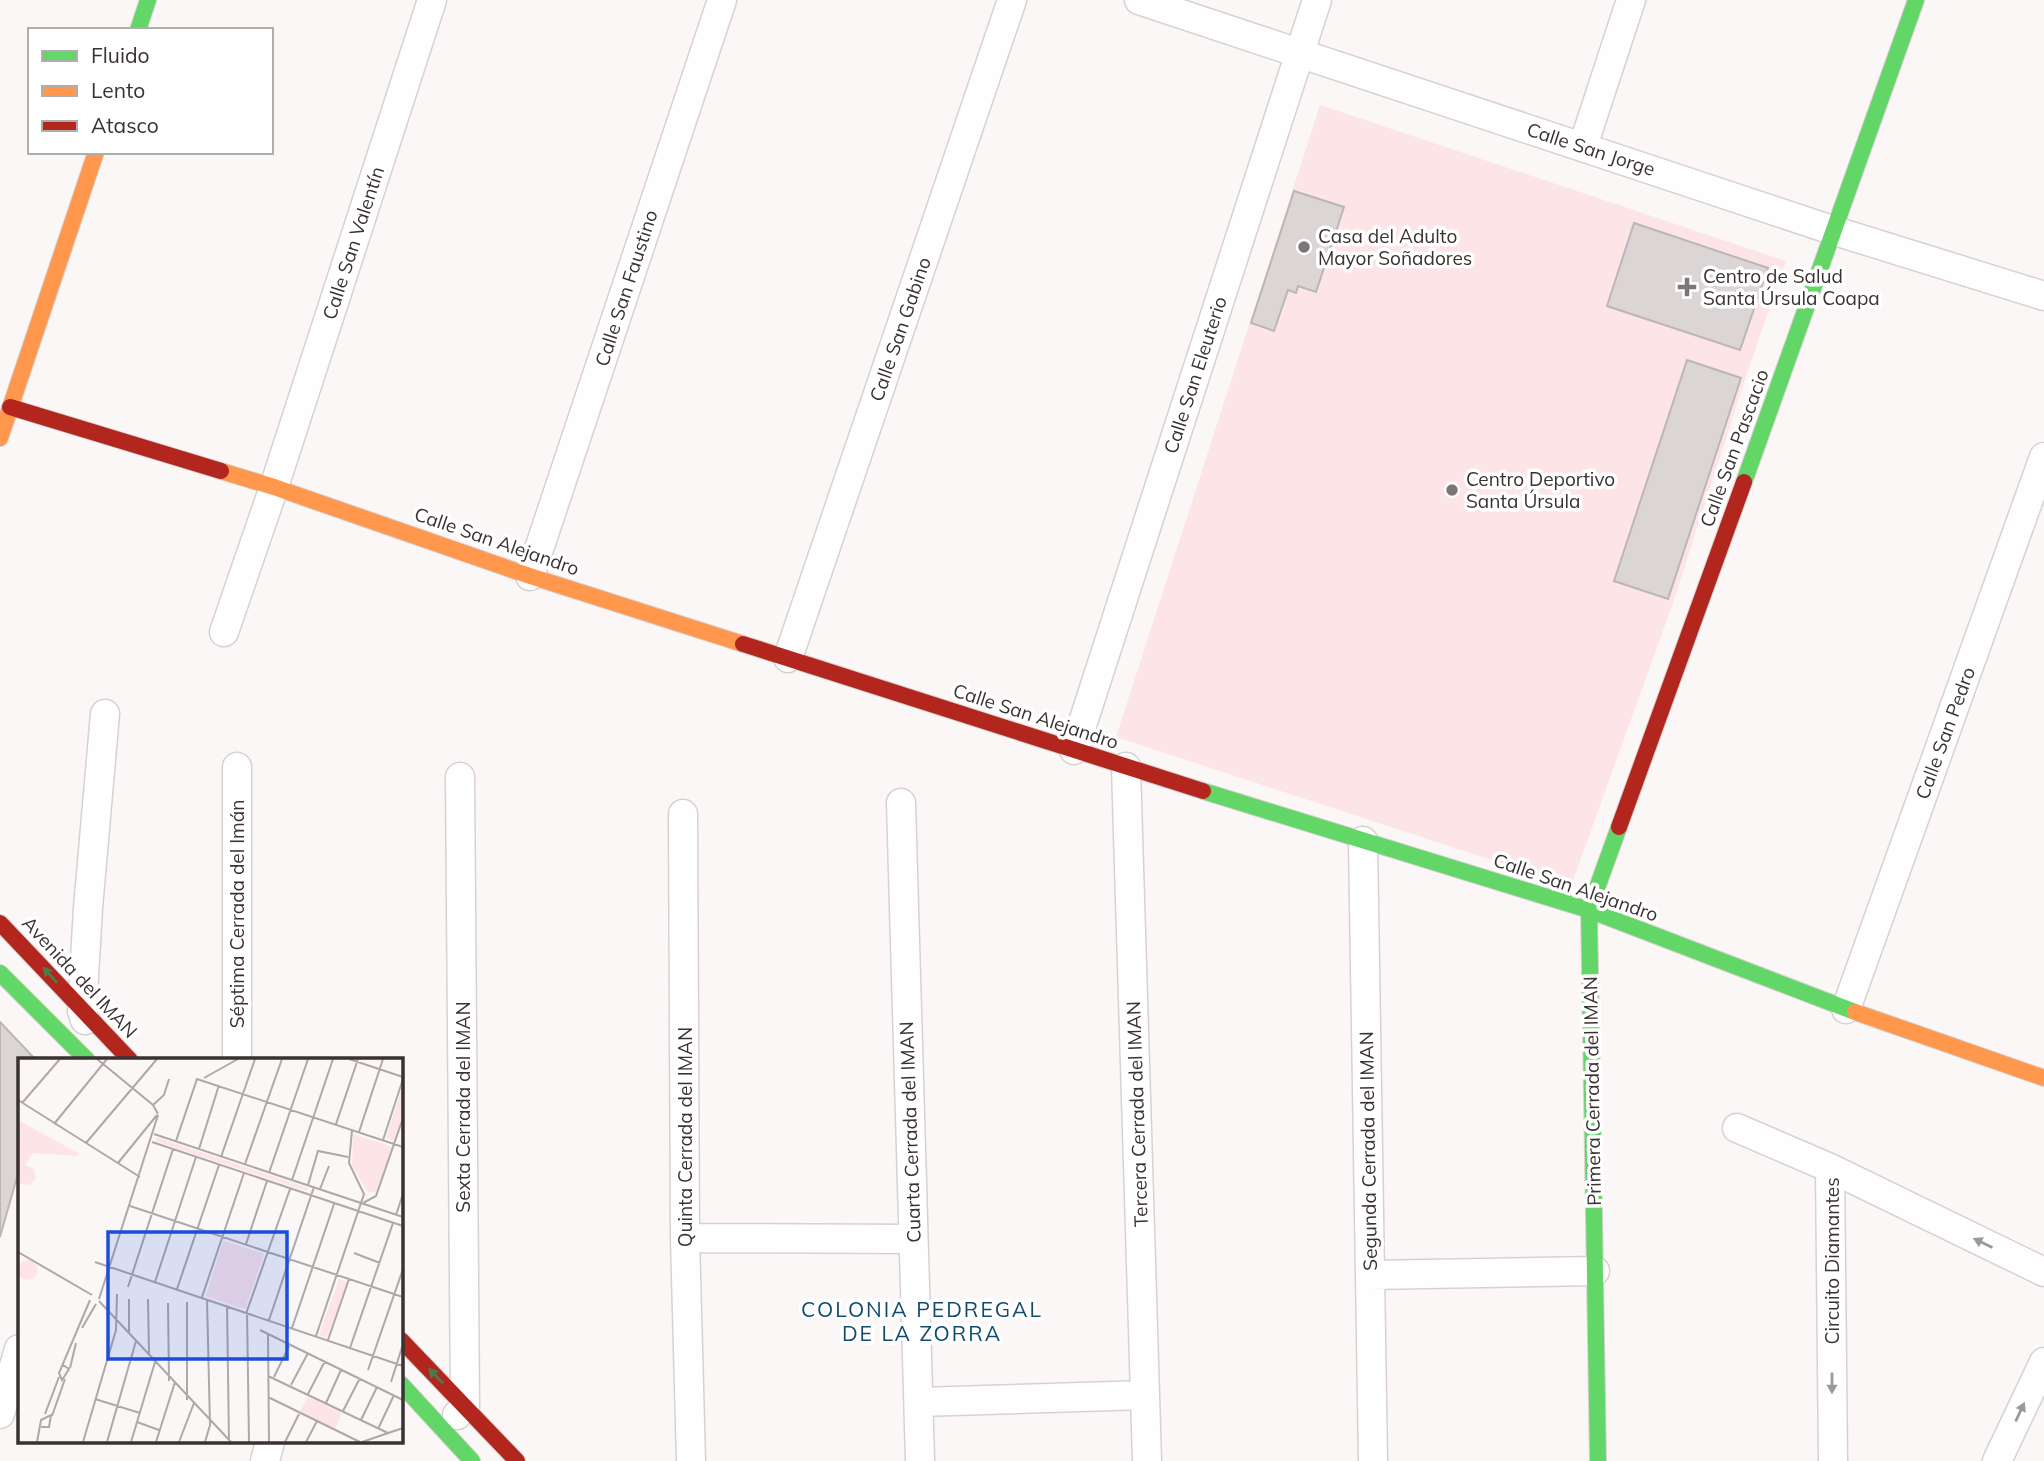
<svg xmlns="http://www.w3.org/2000/svg" width="2044" height="1461" viewBox="0 0 2044 1461" font-family="Mulish,sans-serif">
  <style>
    .grass { fill: #fde4e7 }
    .building { fill: #dcd5d6; stroke: #bcb6b7; stroke-width: 2 }
    .lines { fill: none; stroke-linecap: round; stroke-linejoin: round }
    .street-casing { stroke: #d7d1d2; stroke-width: 31 }
    .fast-casing { stroke: #d7d1d2; stroke-width: 18 }
    .slow-casing { stroke: #d7d1d2; stroke-width: 18 }
    .jam-casing { stroke: #d7d1d2; stroke-width: 18 }
    .street { stroke: #fffefe; stroke-width: 28 }
    .fast { stroke: #63d668; stroke-width: 16 }
    .slow { stroke: #ff974d; stroke-width: 16 }
    .jam { stroke: #b3261e; stroke-width: 16 }
    .oneway { fill: #4c7b4a }
    .oneway2 { fill: #9c9898 }
    .poi-dot { fill: #7d7677; stroke: #fff; stroke-width: 2.5 }
    .labels { text-anchor: middle; stroke-width: 7; stroke-linejoin: round; paint-order: stroke }
    .street-label { font-size: 19px; fill: #393132; stroke: #fff }
    .poi-label { font-size: 19px; fill: #393132; stroke: #fff; text-anchor: start }
    .neighbourhood-label { font-size: 21px; letter-spacing: 2px; fill: #104b6c; stroke: #fff }
    .inset-road { fill: none; stroke: #aea8a8; stroke-width: 2 }
    .view { fill: #1d4ed8; fill-opacity: 0.15; stroke: #1d4ed8; stroke-width: 3.5 }
    .inset-edge { fill: none; stroke: #393132; stroke-width: 3.5 }
  </style>
  <rect width="100%" height="100%" fill="#fcf7f7"/>
  <path class="grass" d="M1320,105L1786,261L1746,376L1673,603L1571,886L1116,737Z"/>
  <path class="building" d="M1294,191L1344,207L1316,292L1298,286L1296,293L1288,290L1274,331L1251,323Z
    M1634,223L1768,268L1740,350L1607,306Z
    M1687,360L1741,378L1668,599L1614,581Z
    M0,1022L36,1060H19V1170L0,1237Z"/>
  <g class="lines">
    <defs>
      <path id="street" d="M1139,0L1835,231L2044,296
        M1583,146L1631,0
        M530,576L722,0
        M224,632L274,487L432,0
        M788,658L1012,0
        M1074,750L1317,0
        M1126,767L1147,1461
        M901,803L920,1461
        M683,814L685,1238L691,1461
        M1363,841L1373,1461
        M1846,1009L2044,457
        M85,1020L82,1011L88,908L105,714
        M237,1060V767
        M1737,1128L1830,1168L2044,1272
        M1830,1168L1833,1461
        M685,1238L913,1239
        M1370,1275L1595,1271
        M919,1402L1145,1395
        M0,1414L19,1349
        M457,1415L465,1406L460,777
        M265,1461L270,1442
        M1997,1461L2044,1362"/>
      <path id="fast" d="M138,30L148,0
        M1744,482L1916,0
        M1203,791L1589,910L1855,1012
        M0,973L87,1060
        M401,1384L472,1461
        M1598,1461L1589,910L1619,827"/>
      <path id="slow" d="M0,438L96,152
        M221,471L274,487L530,576L743,644
        M1855,1012L2044,1078"/>
      <path id="jam" d="M10,407L221,471
        M743,644L1203,791
        M1619,827L1744,482
        M0,923L130,1060
        M401,1340L517,1461"/>
    </defs>
    <use href="#street" class="street-casing"/>
    <use href="#fast" class="fast-casing"/>
    <use href="#slow" class="slow-casing"/>
    <use href="#jam" class="jam-casing"/>
    <use href="#street" class="street"/>
    <use href="#fast" class="fast"/>
    <use href="#slow" class="slow"/>
    <use href="#jam" class="jam"/>
  </g>
  <defs><path id="oneway-solid" d="M-6-.8H1V-3.2L6.5 0L1 3.2V.8H-6Z" transform="scale(1.75)"/></defs>
  <g class="oneway">
    <use href="#oneway-solid" transform="translate(50 975) rotate(-132)"/>
    <use href="#oneway-solid" transform="translate(436 1376) rotate(-134)"/>
  </g>
  <g class="oneway2">
    <use href="#oneway-solid" transform="translate(1983 1243) rotate(-154)"/>
    <use href="#oneway-solid" transform="translate(1832 1383) rotate(90)"/>
    <use href="#oneway-solid" transform="translate(2020 1412) rotate(-65)"/>
  </g>
  <g class="poi-dot">
    <circle cx="1304" cy="247" r="7"/>
    <path d="M1683.5 276.5h7v7h7v7h-7v7h-7v-7h-7v-7h7z"/>
    <circle cx="1452" cy="490" r="7"/>
  </g>
  <g class="labels">
    <g class="street-label">
      <text transform="translate(1591 149) rotate(18)" y="7">Calle San Jorge</text>
      <text transform="translate(353 243) rotate(-72)" y="7">Calle San Valentín</text>
      <text transform="translate(626 288) rotate(-72)" y="7">Calle San Faustino</text>
      <text transform="translate(900 329) rotate(-71)" y="7">Calle San Gabino</text>
      <text transform="translate(1195 375) rotate(-72)" y="7">Calle San Eleuterio</text>
      <text transform="translate(1734 448) rotate(-70)" y="7">Calle San Pascacio</text>
      <text transform="translate(497 541) rotate(19)" y="7">Calle San Alejandro</text>
      <text transform="translate(1036 716) rotate(18)" y="7">Calle San Alejandro</text>
      <text transform="translate(1945 733) rotate(-70)" y="7">Calle San Pedro</text>
      <text transform="translate(1576 887) rotate(19)" y="7">Calle San Alejandro</text>
      <text transform="translate(237 914) rotate(-90)" y="7">Séptima Cerrada del Imán</text>
      <text transform="translate(80 977) rotate(47)" y="7">Avenida del IMAN</text>
      <text transform="translate(1592 1091) rotate(-91)" y="7">Primera Cerrada del IMAN</text>
      <text transform="translate(463 1107) rotate(-90)" y="7">Sexta Cerrada del IMAN</text>
      <text transform="translate(1137 1114) rotate(-92)" y="7">Tercera Cerrada del IMAN</text>
      <text transform="translate(910 1132) rotate(-92)" y="7">Cuarta Cerrada del IMAN</text>
      <text transform="translate(685 1137) rotate(-90)" y="7">Quinta Cerrada del IMAN</text>
      <text transform="translate(1368 1151) rotate(-91)" y="7">Segunda Cerrada del IMAN</text>
      <text transform="translate(1832 1261) rotate(-90)" y="7">Circuito Diamantes</text>
    </g>
    <g class="poi-label">
      <text x="1318" y="243">Casa del Adulto<tspan x="1318" dy="22">Mayor Soñadores</tspan></text>
      <text x="1703" y="283">Centro de Salud<tspan x="1703" dy="22">Santa Úrsula Coapa</tspan></text>
      <text x="1466" y="486">Centro Deportivo<tspan x="1466" dy="22">Santa Úrsula</tspan></text>
    </g>
    <g class="neighbourhood-label">
      <text x="922" y="1317">COLONIA PEDREGAL<tspan x="922" dy="24">DE LA ZORRA</tspan></text>
    </g>
  </g>
  <g transform="translate(18 1058)">
    <rect width="385" height="385" fill="#fcf7f7"/>
    <path d="M205,183L246,196L227,251L188,238Z" fill="#fde4e7"/>
    <path d="M385,27V57L377,83L368,80ZM0,62L60,95V98L15,95L7,107L16,111L18,121L11,127L0,126ZM335,76L375,89L358,135L350,134L334,108ZM138,79L290,130L288,133L137,83ZM0 212a10 10 0 1 1 20 0a10 10 0 1 1-20 0ZM321,221L329,224L309,280L301,277ZM290,339L324,355L317,371L282,354Z" fill="#fde4e7"/>
    <path class="inset-road" d="M79,1L135,47L140,56M331,1L385,19M186,20L220,1M0,42L122,119M4,45L42,1M135,47L146,37L151,21M36,66L89,1M318,66L340,1M341,74L365,1M136,76L385,159M365,82L385,21M158,83L179,21L385,89M134,84L385,168M68,85L139,1M181,91L201,27M203,99L237,1M100,105L139,57M227,106L264,1M251,115L290,1M274,122L315,1M290,127L300,93L330,99M302,131L311,108M345,145L358,138L385,60M112,148L385,239M378,157L385,136M228,186L249,123M0,194L74,237M336,195L362,205M77,204L385,308M137,224L178,99M110,229L155,91M159,231L201,107M184,239L226,115M81,241L140,57M130,241L131,295M81,243L213,384M169,244V342M150,245L151,323M209,247L211,383M251,262L296,129M64,270L78,246M274,270L316,146M242,272L385,342M111,274V241M250,276L251,384M298,278L346,136L331,105L334,72M310,282L331,221M332,290L375,165M45,307L51,311L44,322L41,315L72,242M52,310L58,285M350,312L385,211M250,318L370,375M256,319L272,286M373,324L385,286M273,327L290,295M290,336L307,303M250,339L342,384M77,341L122,355M308,345L323,312M325,353L342,320M27,356L41,319M34,358L47,321M343,362L359,329M119,364L141,372M360,371L376,337M19,384L23,362L33,357L31,369H23M65,384L98,272L99,236M89,384L118,283M113,384L137,304M138,384L157,324M161,384L176,345M187,384L192,367L189,241M231,384L229,253L272,131M267,384L282,354M288,384L299,363M344,384L385,370"/>
    <path class="view" d="M90,174H269V301H90Z"/>
    <rect width="385" height="385" class="inset-edge"/>
  </g>
  <rect x="28" y="28" width="245" height="126" fill="#ffffff" stroke="#b0adad" stroke-width="2"/>
  <rect x="42" y="51" width="35" height="10" fill="#63d668" stroke="#b0adad" stroke-width="2"/>
  <text x="91" y="63" font-size="21" fill="#393132">Fluido</text>
  <rect x="42" y="86" width="35" height="10" fill="#ff974d" stroke="#b0adad" stroke-width="2"/>
  <text x="91" y="98" font-size="21" fill="#393132">Lento</text>
  <rect x="42" y="121" width="35" height="10" fill="#b3261e" stroke="#b0adad" stroke-width="2"/>
  <text x="91" y="133" font-size="21" fill="#393132">Atasco</text>
</svg>
